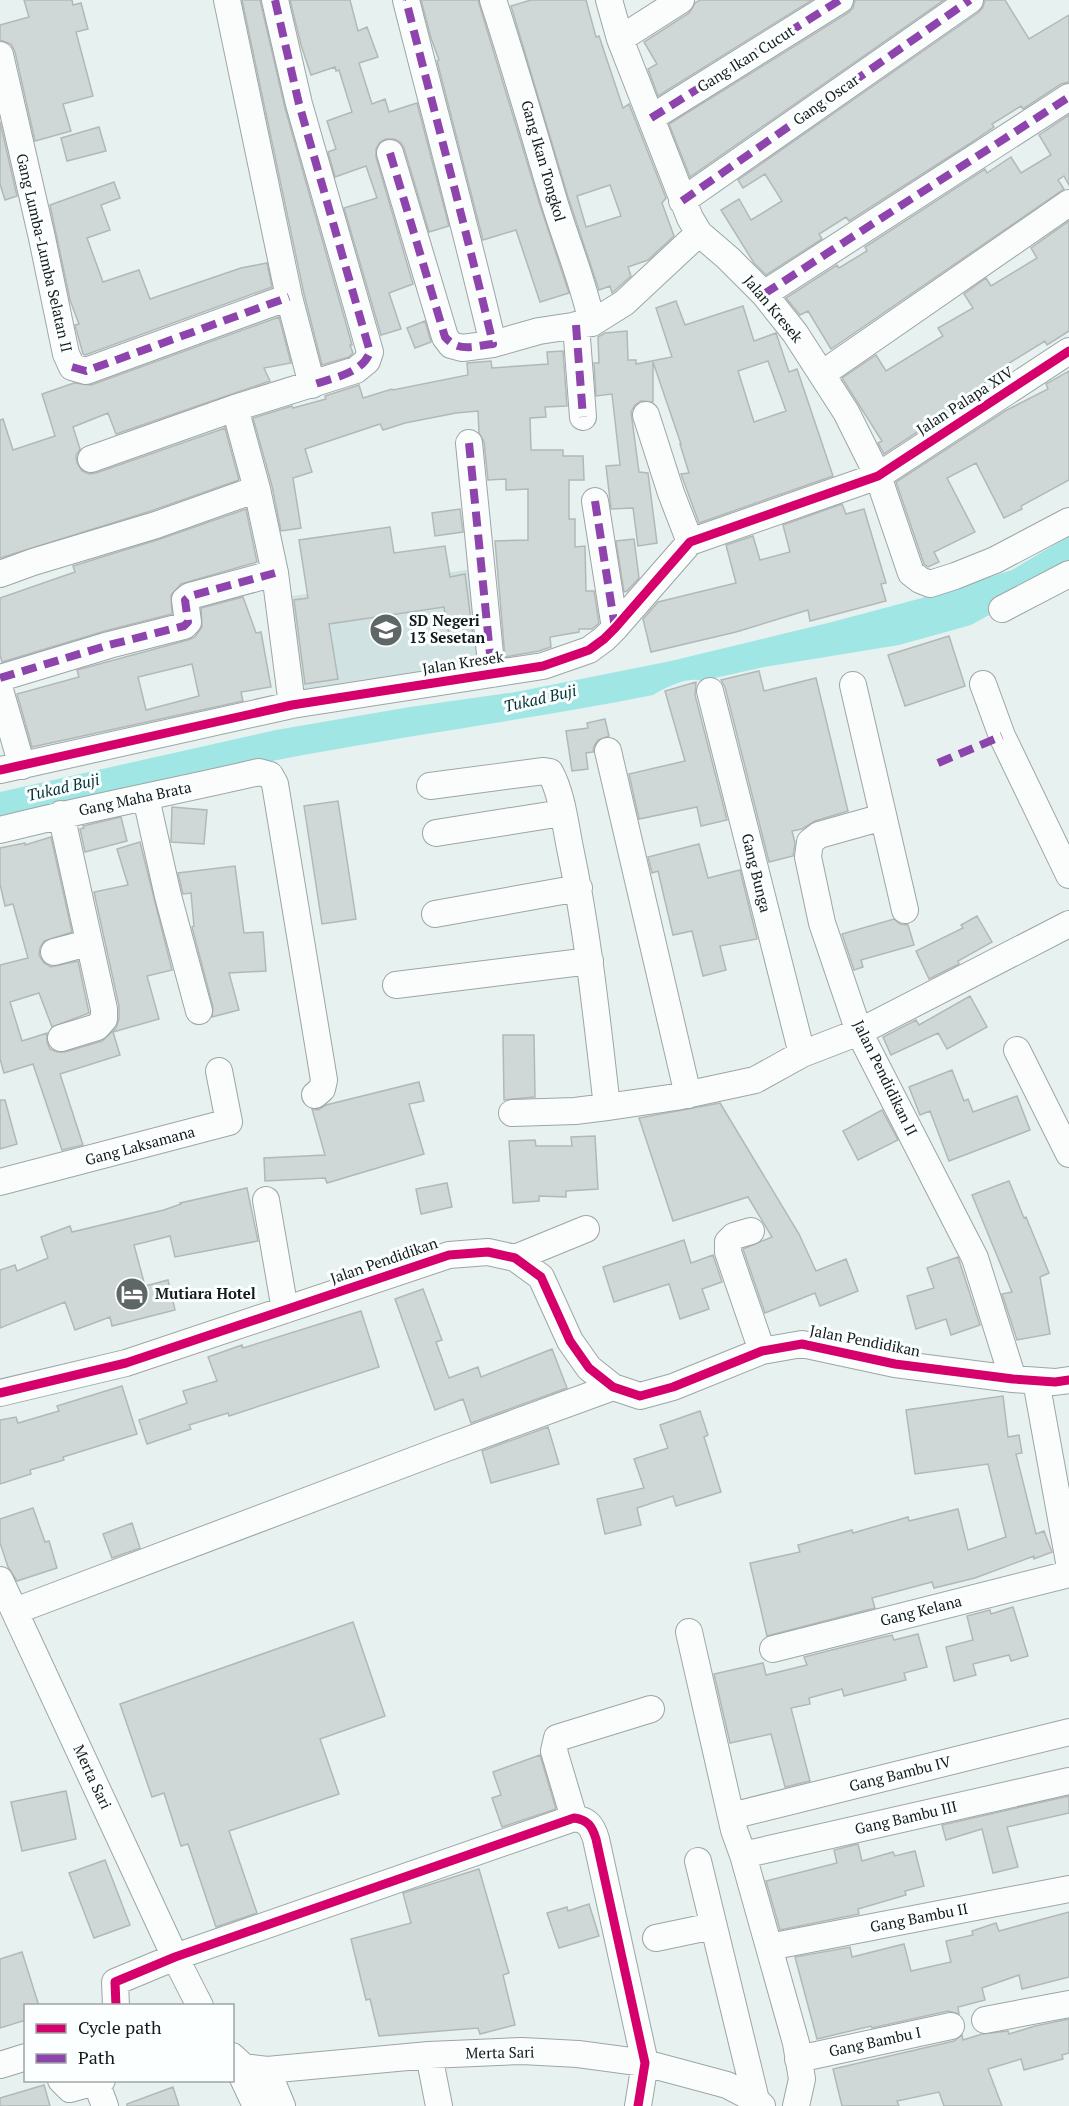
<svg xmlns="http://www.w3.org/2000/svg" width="1069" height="2106" viewBox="0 0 1069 2106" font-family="'PT Serif',serif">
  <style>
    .built { fill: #d0e3e2 }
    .water { fill: #9fe6e4 }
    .building { fill: #cfd8d7; stroke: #b1b9b8; stroke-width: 1.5; fill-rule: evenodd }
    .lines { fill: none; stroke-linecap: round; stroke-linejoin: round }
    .minor-casing { stroke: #9da5a5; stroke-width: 28 }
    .minor { stroke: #fbfdfd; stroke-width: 26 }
    .quiet { stroke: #8e44ad; stroke-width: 8; stroke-dasharray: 15 8; stroke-linecap: butt }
    .cycleway-casing { stroke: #fbffff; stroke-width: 13 }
    .cycleway { stroke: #d6006c; stroke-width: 9 }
    .labels { text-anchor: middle; stroke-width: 6; stroke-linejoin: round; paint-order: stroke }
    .street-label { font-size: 15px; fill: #141b1b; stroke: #fbffff }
    .poi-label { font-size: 15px; font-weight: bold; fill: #141b1b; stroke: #fbffff; text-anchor: start }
    .water-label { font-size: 16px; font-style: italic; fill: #003131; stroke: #fbffff }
  </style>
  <rect width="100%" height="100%" fill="#e6f1f0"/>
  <path class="built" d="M472,569L487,662L300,690L286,597Z"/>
  <path class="water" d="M1069,536V571L971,625L899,645L764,667L701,681C688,676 665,688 653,695C537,718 419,734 303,755C201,774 101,799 0,823V792L276,730L410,707L516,692L671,661L832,622L922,598L1012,570Z"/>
  <path class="building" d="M24,0H72L73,5L81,3L88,29L76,32L93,96L63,104L71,131L35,141L15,52L11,44L0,40V25L29,17Z
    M242,0H260L285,108L352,345H350L353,353L349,357L322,365L304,294Z
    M290,0H350L358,31L367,27L378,57L359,63L372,104L385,99L389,112L417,103L449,226L429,232L404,148L400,142L394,139H386L380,142L376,149V157L413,284L389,293L401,329L381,335L344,208L377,198L366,166L335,177L328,152L336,149L327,121L352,112L339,70L336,71L335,67L311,75L301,45Z
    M421,0H478L540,205L569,293L540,302L516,230L483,240L437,61L439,60L431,38Z
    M531,0H586L596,37L599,36L623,108L629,104L666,198L662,203L674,236L648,260L628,267L631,276L612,293L610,286L599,290L568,197L511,6ZM610,185L621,216L586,227L577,196Z
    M700,0H812L658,96L648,69L657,64L644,42L689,13L695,3Z
    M855,0H944L690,177L669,124L848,13L853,8Z
    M985,0H1005L1029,39L1069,15V82L1061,84L1023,109L1021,106L992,124L994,127L969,144L849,221L846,217L819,234L822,239L766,275L754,263L721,210L739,199L751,220L782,201L765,174L743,188L738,180L979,12L983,7Z
    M1069,115V185L1064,176L1058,180L1064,189L831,349L808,311L800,315L786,298L837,265L839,268L867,251L865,247L985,169L987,173L1011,157L1021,173L1049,156L1051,155L1039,135Z
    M0,122L17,196L5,200L0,184Z
    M99,127L106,151L67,161L61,138Z
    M114,182L120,198L101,205L110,230L87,238L103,282L139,270L150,299L241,268L267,263L272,287L85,355L83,354L75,325L79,324L70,300L50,205Z
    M1069,221V331L1047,345L1045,341L985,378L987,382L945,407L948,412L884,454L878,443L882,441L842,378L876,355L886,371L943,336L938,328L973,308L964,294L986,278L991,286L1037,258L1031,248Z
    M676,301L685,325L743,306L754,341L776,333L789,372L797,369L833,476L699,523L681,474L689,473L680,444H681L653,362V402L641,401L635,405L631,412L639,472L648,473L657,543L638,546L633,508L611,509L606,466L620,465L612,394L596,396L594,363H599L598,337L605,333L627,331L628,360H636V364L672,357L656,308ZM768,361L786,411L754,422L738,371Z
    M279,317L291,363L264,368L270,381L116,434L108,413L73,427L80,449L76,456L77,463L82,471L89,474L96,473L225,428L239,480L151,511L0,558V420L3,419L13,450L55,436L42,394L74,383L91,385Z
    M425,321L431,342L415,348L407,328Z
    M563,351L567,406L545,407L546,417L530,418L531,450H563V456H583L584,480H569V519H575V547L585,546L586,591H594L599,623L592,629H579V632L550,637L551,647L539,651L505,657L495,541L528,540V489L506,490V479L488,480L484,442L479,433L478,411L456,413L405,423L383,430L380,424L305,449L312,472L293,478L301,528L281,531L272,486L253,418L292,406L293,408L326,399L325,396L359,385L363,398L392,389L393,390L468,375L467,363L491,361L492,368L548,364L547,352Z
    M1069,371V480L1021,506L1022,509L1004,518L976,463L947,478L975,532L934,552L939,562L928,567L924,564L896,482L1005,411L1048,389L1046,384Z
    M842,504L846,514L864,509L886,583L881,584L886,601L810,621L808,610L736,632L651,652L643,619L658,602L736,583L726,545L753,536L760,560L790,552L783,525Z
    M246,509L257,562L181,584L171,595L172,614L105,631L2,662L0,655V598L75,572L73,566L160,539Z
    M460,509L463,532L435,536L432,513Z
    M390,527L394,553L445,546L450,577L465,574L473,636L450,640L444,607L329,624L338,679L305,684L294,600L308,598L299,540Z
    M634,539L639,578L627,591L624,592L616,541Z
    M243,597L256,633L261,632L271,687L241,692L243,701L32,747L17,694L79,677L77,670L188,640L195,637L202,627L201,608ZM192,664L199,696L146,710L138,677Z
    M949,636L965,686L905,706L888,655Z
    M759,671L764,691L816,678L848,811L815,821L802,829L792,831L795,843L793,856L769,862L725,687L721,680Z
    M696,682L695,695L727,820L701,826L697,807L639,819L629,774L685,761L665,691Z
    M605,719L609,736L598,740L594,746L593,752L586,753L588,769L572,771L566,731L588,728L587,723Z
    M338,801L356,919L322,924L304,806Z
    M172,807L207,810L204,844L171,842Z
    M121,817L127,841L85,852L80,829L84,828L83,826Z
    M51,837L72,932L44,941L40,948L39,955L44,963L51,967L78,961L89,1013L52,1027L39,993L10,1002L22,1041L47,1033V1042L50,1049L57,1052H65L102,1041L116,1028L119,1019V1006L94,892L128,885L117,849L140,842L172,970L147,976L159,1019L113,1032L120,1055L60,1074L83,1145L62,1150L33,1064L4,1073L0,1059V965L28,958L13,904L5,906L0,884V848L25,843V845Z
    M699,844L708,878L740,870L757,939L720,946L726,970L703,976L692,931L673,935L658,871L652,873L648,857Z
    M235,866L244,933L263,932L266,971L229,973L239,1010L212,1017L213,1007L192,927L194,926L191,893L183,894L178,873Z
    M977,916L992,942L958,961L959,964L929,979L916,951L963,928L961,925Z
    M894,919L900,924L908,925L914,945L861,960L863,967L854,970L842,934Z
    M970,996L987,1027L947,1049L938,1033L891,1055L883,1037L916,1020L919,1025Z
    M503,1035H534L535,1097L504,1100Z
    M952,1070L964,1101L968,1099L973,1112L1017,1096L1030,1130L949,1161L930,1111L920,1115L909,1087Z
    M419,1082L424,1101L409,1104L424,1154L327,1183L325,1178L265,1181L264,1158L325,1155L312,1109L318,1110L326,1105Z
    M0,1100H5L17,1144L0,1149Z
    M720,1103L799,1234L816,1271L846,1259L858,1291L820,1306L815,1293L765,1313L743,1249L772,1237L748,1197L673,1221L639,1118Z
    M882,1110L898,1140L858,1160L843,1131Z
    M595,1136L598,1189L566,1191V1197L539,1196V1201L513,1203L509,1141L535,1140L536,1146H572L571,1137Z
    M1009,1181L1024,1218L1026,1217L1049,1273L1040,1277L1050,1334L1017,1340L1002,1294L1012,1292L972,1195Z
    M447,1183L452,1207L421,1214L416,1189Z
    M247,1188L258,1241L175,1257L170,1236L134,1245L145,1286L168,1280L175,1310L112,1326L110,1317L75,1330L65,1302L0,1328V1270L15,1265L17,1271L48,1258L41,1237L70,1226L72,1232L164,1210L181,1204L180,1203Z
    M684,1240L691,1263L713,1255L722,1282L702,1289L709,1309L680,1319L669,1284L614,1302L603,1267Z
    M958,1257L980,1325L951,1335L946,1319L916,1329L907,1296L934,1288L927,1268Z
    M423,1289L442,1340L436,1342L449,1378L478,1367L481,1377L552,1349L567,1388L471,1423L463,1399L435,1410L395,1299Z
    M361,1311L379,1367L229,1416L228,1413L189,1425L191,1429L147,1444L139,1420L187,1403L183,1391L217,1381L208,1357L242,1345L243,1348Z
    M122,1386L137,1434L63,1457L64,1460L30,1470L31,1474L0,1484V1420L16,1417L18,1423L59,1411L57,1406Z
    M1003,1396L1008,1437L1019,1435L1022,1453L1016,1454L1036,1534L1044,1531L1052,1552L1034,1559V1556L975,1578L934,1588L932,1582L872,1598L875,1608L767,1636L750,1563L800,1552L798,1545L852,1530L853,1533L908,1517L909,1521L958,1509L968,1550L1006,1537L988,1464L915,1474L906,1410Z
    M700,1411L708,1435L704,1437L721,1492L676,1506L673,1496L637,1508L641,1525L605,1534L597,1499L644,1488L634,1459L668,1448L660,1425Z
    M548,1427L559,1464L491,1483L482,1451Z
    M33,1508L45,1542L49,1541L57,1568L17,1581L8,1567L0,1543V1519Z
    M132,1523L140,1548L112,1558L103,1534Z
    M1013,1607L1028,1656L1011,1661L1009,1655L973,1664L976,1675L954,1681L946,1647L973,1640L967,1616L990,1610L991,1614Z
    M353,1622L385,1716L320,1739L339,1794L229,1831L257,1913L216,1927L188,1844L181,1846L164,1793L152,1797L120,1704Z
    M918,1634L927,1667L904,1673L906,1680L844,1696L842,1689L809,1698L810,1704L791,1708L810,1781L785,1787L771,1734L730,1743L714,1674L763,1663L766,1675L807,1665L804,1657L883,1637L892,1635L894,1640Z
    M540,1755L556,1809L502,1827L492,1798L501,1795L493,1772Z
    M66,1791L76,1839L22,1851L11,1802Z
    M1069,1796V1813L1007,1827L1018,1867L993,1873L982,1829L946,1840L942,1825Z
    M858,1844L862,1861L893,1852L895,1856L915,1851L924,1886L905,1891L906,1895L858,1909L859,1914L780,1930L766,1881L837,1863L834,1850Z
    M105,1860L130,1925L94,1938L69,1873Z
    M479,1869L509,1973L503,1975L515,2025L480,2034L478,2028L379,2036L370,1999L366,2000L351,1939L411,1923L403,1893Z
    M589,1904L599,1936L559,1948L547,1913L567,1907L568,1911Z
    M1069,1912V1977L1022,1989L1019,1975L982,1988L985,2000L958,2007L959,2014L948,2011L872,2028L871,2026L817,2039L795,1957L850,1947L852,1957L904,1944L911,1971L951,1962L946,1941L973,1935L972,1931L996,1923L999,1931Z
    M22,1952L39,2006H26V2020L0,2028V1959Z
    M1069,2019V2053L1062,2055L1063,2059L1024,2070L1021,2059L988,2069L1002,2106H944L939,2092L897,2101L899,2106H842L833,2069L954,2041L962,2035L963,2040L982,2034L1008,2031L1009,2034L1035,2026Z
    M44,2085L50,2106H0V2098Z
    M173,2087L179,2106H127V2104Z"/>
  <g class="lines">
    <defs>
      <path id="minor" d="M227,0L289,297L312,385
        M406,0C435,115 466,229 493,344
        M493,0C515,67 534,134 554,201C566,241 583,281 592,323
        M609,0L620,39L690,218L699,233L728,258L764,294L795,333L846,412L878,476L911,573L920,580L930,584L955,576L995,560L1069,521
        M620,39L681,0
        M0,55L42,238L66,354L72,367L86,371L289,297
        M651,118L840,0
        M390,153L445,337L451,345L462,348L493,344L539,331L592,323L624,303L699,233
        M682,201L970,0
        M764,294L1069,97
        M576,325L583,417
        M822,374L1069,203
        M235,408L257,489L275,573L292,705
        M646,415L671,493L690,542
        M469,443L492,674
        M91,459L235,408L356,370L367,361L370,352L299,104L275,0
        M595,501L615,628
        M0,574L33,562L156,525L257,489
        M1002,609L1069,574
        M0,678L109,645L184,626L188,622L185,600L190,596L275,573
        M983,684L1002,736L1069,875
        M853,685L905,910
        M0,690L22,766
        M710,691L802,1054
        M608,751L688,1095
        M0,770L292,705L543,666L589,650L604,639L615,628L690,542L878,476L1069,351
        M430,786L544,771L550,772C562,794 565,823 570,848C588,933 597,1020 607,1107
        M146,798L168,896L199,1011
        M883,817L819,835L810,842L808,857L822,923L859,1032L975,1258L1013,1379
        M0,830C86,808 173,792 259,772L270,775L275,784L324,1080L322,1089L315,1095
        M436,833L562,813
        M435,914L579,888
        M54,952L88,943
        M396,985L590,961
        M61,1038L97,1027L104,1019V1009L61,814
        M1017,1050L1069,1154
        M512,1113L575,1111L607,1107L676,1097L755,1080L802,1054L859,1032L1069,924
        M0,1182L229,1122L219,1071
        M266,1200L285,1310
        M751,1231L734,1236L728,1242V1252L762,1351
        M515,1258L586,1229
        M1036,1381L1069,1562
        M0,1393L126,1363L449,1255L488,1252L515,1258L541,1277L570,1341L589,1368L613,1387L640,1396L673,1387L762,1351L802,1344L895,1364L1013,1379L1055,1382L1069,1380
        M0,1580L175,1957L200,2006
        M15,1611L441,1450L613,1387
        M689,1632L734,1830L743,1855L796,2043L802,2079L796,2106
        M773,1649L1069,1574
        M731,1816L1069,1732
        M574,1818L554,1751L557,1738L651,1709
        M743,1855L1069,1781
        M698,1861L756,2100
        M656,1938L713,1926
        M769,1947L1069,1889
        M116,2006L115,1982L175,1957L574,1818C588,1820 592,1826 596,1839L645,2063L638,2106
        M985,2020L1069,2004
        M429,2055L439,2106
        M232,2056L244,2067L267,2070L429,2055L522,2051L578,2054L645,2063L727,2085L756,2100L762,2106
        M233,2057L256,2106
        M798,2059L951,2026
        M0,2065L26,2057
        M267,2070L282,2106
        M61,2080L70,2089L102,2080
        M96,2082L105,2106"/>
    </defs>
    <use href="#minor" class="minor-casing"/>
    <use href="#minor" class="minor"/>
    <path class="quiet" d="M275,0L299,104L370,352C362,374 332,378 312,385
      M651,118L840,0
      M390,153L445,337C459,353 474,346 493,344C466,229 435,115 406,0
      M682,201L970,0
      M764,294L1069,97
      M576,325L583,417
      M72,367L86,371L289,297
      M469,443L492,674
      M595,501L615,628
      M0,678L109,645L184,626L188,622L185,600L190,596L275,573
      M938,763L1002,736"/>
    <defs>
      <path id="cycleway" d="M0,770L292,705L543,666L589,650L604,639L615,628L690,542L878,476L1069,351
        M0,1393L126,1363L449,1255L488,1252L515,1258L541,1277L570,1341L589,1368L613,1387L640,1396L673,1387L762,1351L802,1344L895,1364L1013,1379L1055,1382L1069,1380
        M116,2006L115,1982L175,1957L574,1818C588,1820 592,1826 596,1839L645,2063L638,2106"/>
    </defs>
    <use href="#cycleway" class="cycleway-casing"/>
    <use href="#cycleway" class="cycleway"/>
  </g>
  <defs>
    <symbol id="school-disc" viewBox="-11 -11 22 22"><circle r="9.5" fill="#5e6666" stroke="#fbffff"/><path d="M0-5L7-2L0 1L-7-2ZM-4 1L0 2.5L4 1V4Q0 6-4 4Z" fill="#fff"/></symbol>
    <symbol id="hotel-disc" viewBox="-11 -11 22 22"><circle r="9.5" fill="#5e6666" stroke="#fbffff"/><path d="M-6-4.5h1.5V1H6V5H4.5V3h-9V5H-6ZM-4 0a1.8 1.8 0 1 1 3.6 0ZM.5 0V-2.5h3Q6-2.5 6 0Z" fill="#fff"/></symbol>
  </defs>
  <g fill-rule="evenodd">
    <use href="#school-disc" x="367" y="611" width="38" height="38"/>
    <use href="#hotel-disc" x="113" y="1275" width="38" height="38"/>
  </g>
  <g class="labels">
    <g class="street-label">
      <text transform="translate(746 59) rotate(-32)" y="5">Gang Ikan Cucut</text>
      <text transform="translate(826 100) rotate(-35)" y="5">Gang Oscar</text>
      <text transform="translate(543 161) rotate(74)" y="5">Gang Ikan Tongkol</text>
      <text transform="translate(44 253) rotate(77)" y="5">Gang Lumba-Lumba Selatan II</text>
      <text transform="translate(773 309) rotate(50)" y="5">Jalan Kresek</text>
      <text transform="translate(965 401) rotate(-33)" y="5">Jalan Palapa XIV</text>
      <text transform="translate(463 663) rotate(-9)" y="5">Jalan Kresek</text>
      <text transform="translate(135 799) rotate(-12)" y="5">Gang Maha Brata</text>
      <text transform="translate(756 873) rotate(76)" y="5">Gang Bunga</text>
      <text transform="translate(885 1078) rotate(64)" y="5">Jalan Pendidikan II</text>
      <text transform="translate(140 1146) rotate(-15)" y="5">Gang Laksamana</text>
      <text transform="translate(384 1261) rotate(-19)" y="5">Jalan Pendidikan</text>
      <text transform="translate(865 1341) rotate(11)" y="5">Jalan Pendidikan</text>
      <text transform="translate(921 1611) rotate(-14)" y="5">Gang Kelana</text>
      <text transform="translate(900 1774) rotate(-14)" y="5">Gang Bambu IV</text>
      <text transform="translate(92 1777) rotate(65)" y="5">Merta Sari</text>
      <text transform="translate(906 1818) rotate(-13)" y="5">Gang Bambu III</text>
      <text transform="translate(919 1918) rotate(-11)" y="5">Gang Bambu II</text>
      <text transform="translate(875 2042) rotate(-12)" y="5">Gang Bambu I</text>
      <text transform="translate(500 2053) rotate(-1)" y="5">Merta Sari</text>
    </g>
    <g class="poi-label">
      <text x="409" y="626">SD Negeri<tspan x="409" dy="17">13 Sesetan</tspan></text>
      <text x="155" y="1299">Mutiara Hotel</text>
    </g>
    <g class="water-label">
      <text transform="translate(540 698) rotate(-13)" y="6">Tukad Buji</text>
      <text transform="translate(63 787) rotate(-13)" y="6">Tukad Buji</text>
    </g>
  </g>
  <rect x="24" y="2004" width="210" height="78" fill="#fbffff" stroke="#9fa4a4" stroke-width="1.5"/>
  <rect x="36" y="2024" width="30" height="9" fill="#d6006c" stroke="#9fa4a4" stroke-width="1.5"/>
  <text x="78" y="2034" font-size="18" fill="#141b1b">Cycle path</text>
  <rect x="36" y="2054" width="30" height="9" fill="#8e44ad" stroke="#9fa4a4" stroke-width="1.5"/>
  <text x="78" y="2064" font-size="18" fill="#141b1b">Path</text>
</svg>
